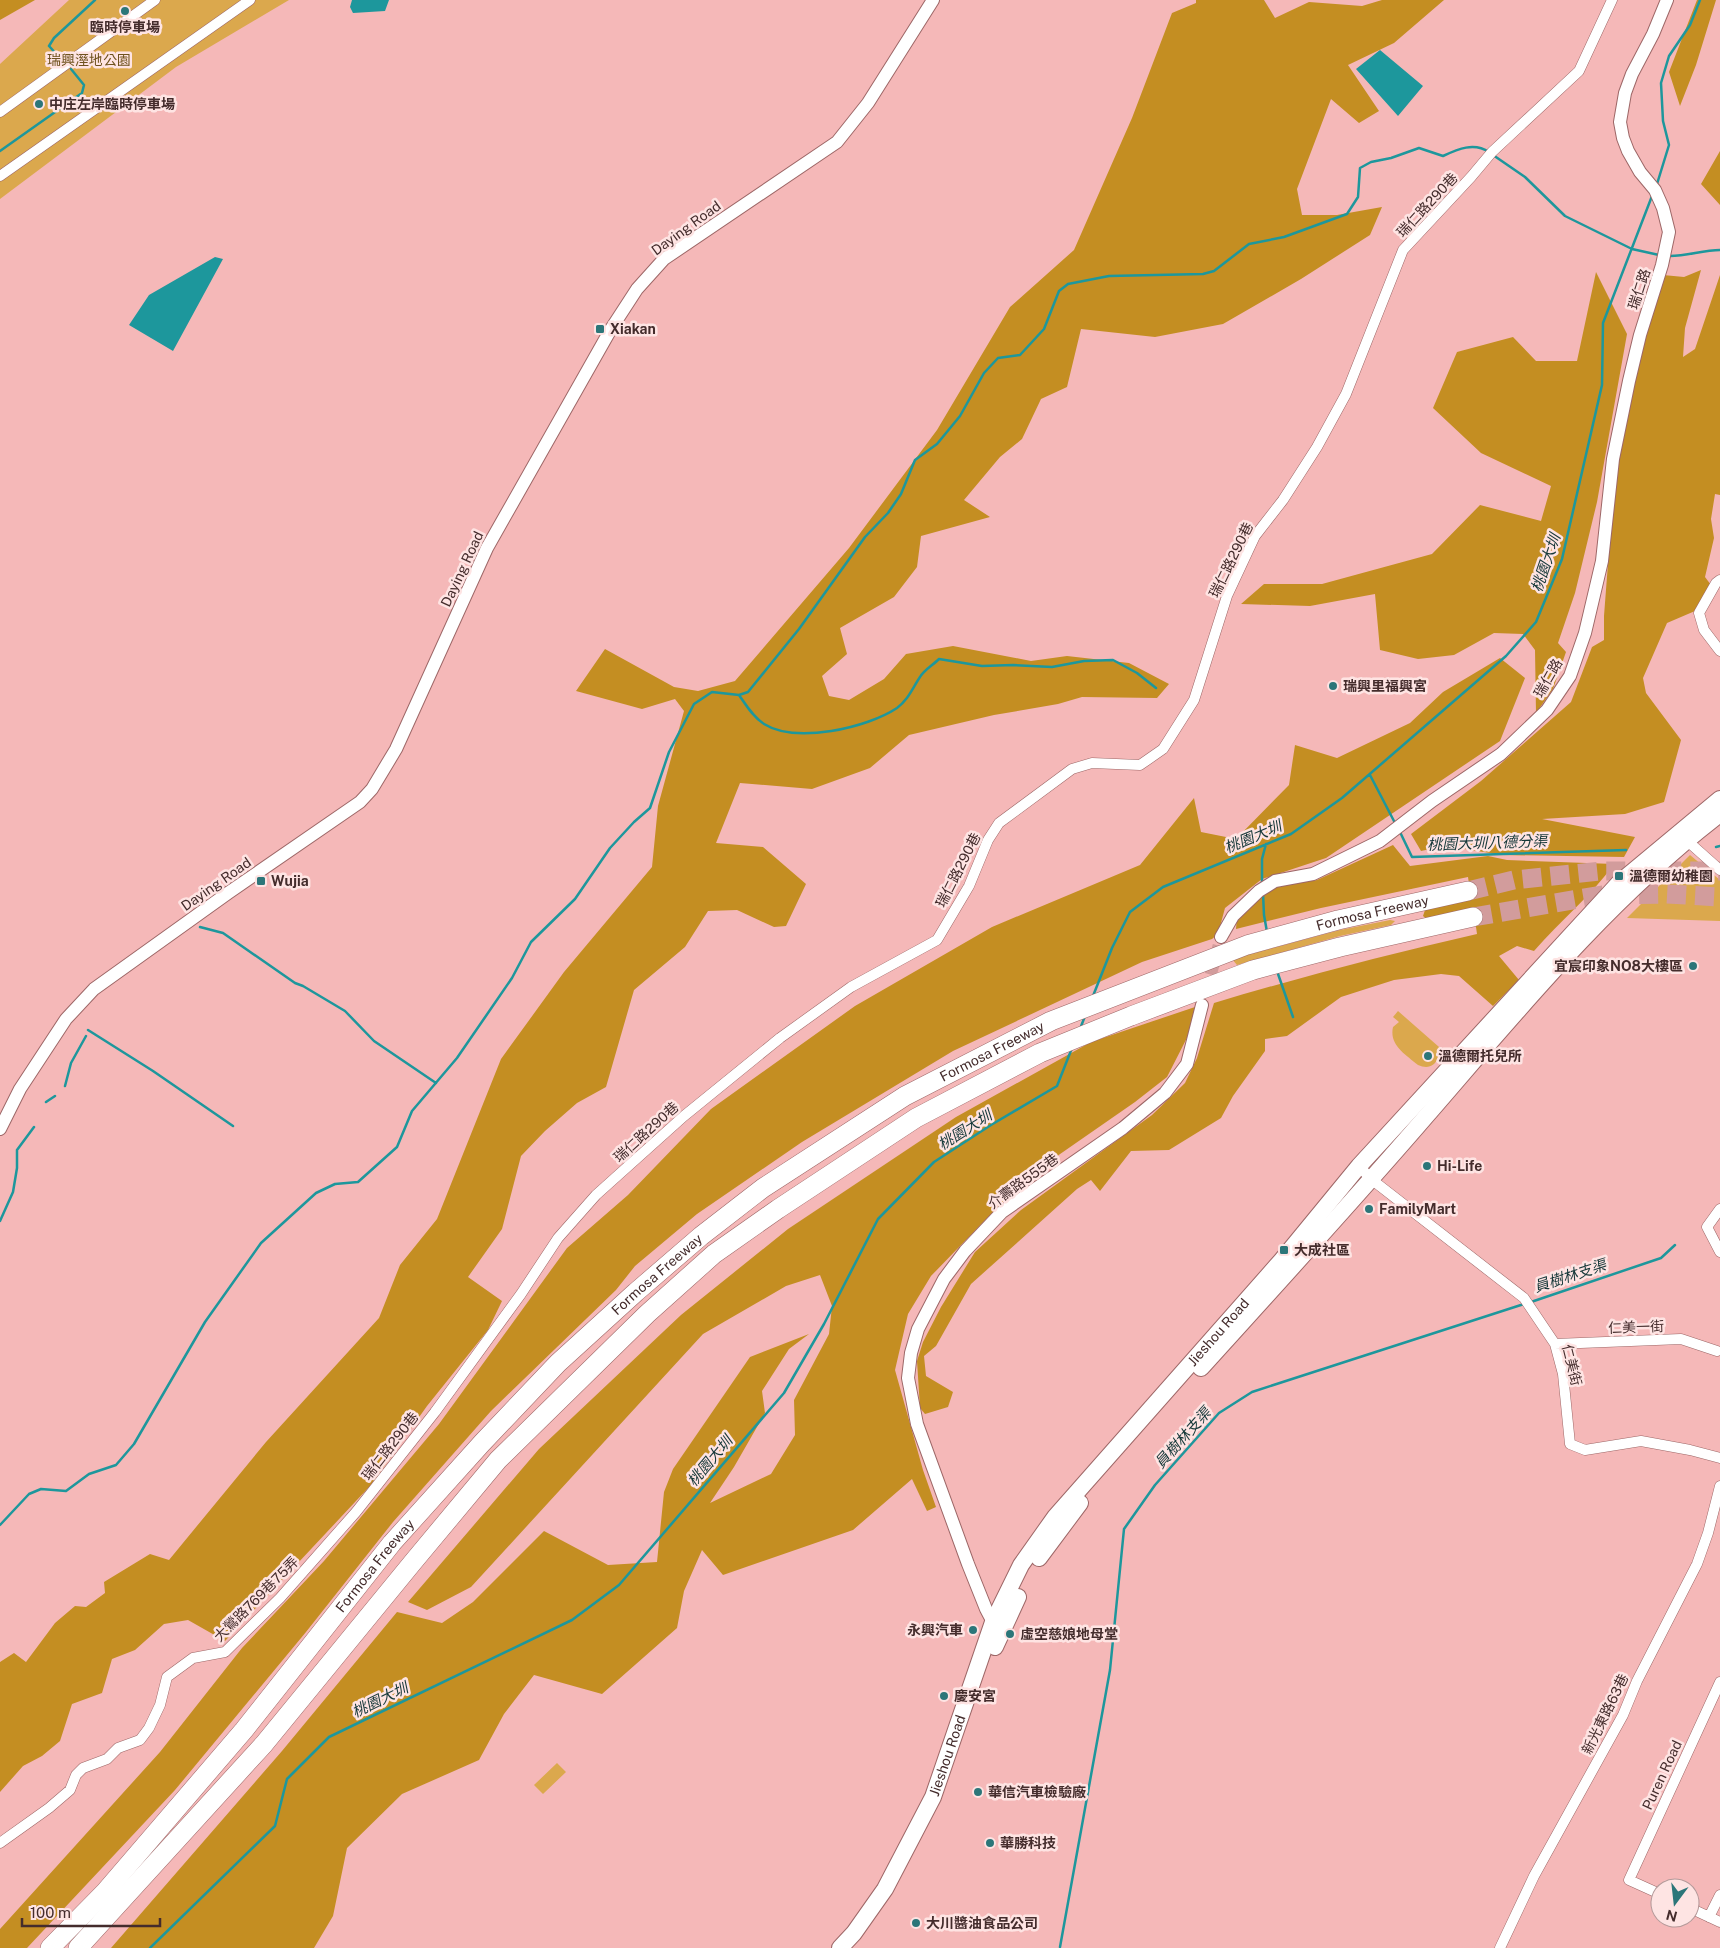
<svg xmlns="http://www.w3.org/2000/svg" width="1720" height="1948" viewBox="0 0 1720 1948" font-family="'Public Sans','Noto Sans TC',sans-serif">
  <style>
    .green { fill: #dba84d }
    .forest { fill: #c48e22 }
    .water { fill: #1d979c }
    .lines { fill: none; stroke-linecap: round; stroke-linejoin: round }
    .stream { stroke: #1d979c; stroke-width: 2.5 }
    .tertiary-tunnel { stroke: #d29c9c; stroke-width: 12; stroke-dasharray: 12 6; stroke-linecap: butt }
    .motorway-tunnel { stroke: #d29c9c; stroke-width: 19; stroke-dasharray: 19 9; stroke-linecap: butt }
    .minor-casing { stroke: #9d6767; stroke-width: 11 }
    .tertiary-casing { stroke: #9d6767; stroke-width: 14 }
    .primary-casing { stroke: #9d6767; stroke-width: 18 }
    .motorway-casing { stroke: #9d6767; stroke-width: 20 }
    .minor { stroke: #fff; stroke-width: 10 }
    .tertiary { stroke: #fff; stroke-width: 12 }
    .primary { stroke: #fff; stroke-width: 16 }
    .motorway { stroke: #fff; stroke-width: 19 }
    .poi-dot { fill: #2c7679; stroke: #fee4e3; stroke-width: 2 }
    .labels { text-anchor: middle; stroke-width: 5; stroke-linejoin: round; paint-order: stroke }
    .poi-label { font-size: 14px; font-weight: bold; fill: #442c2c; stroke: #fee4e3; text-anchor: start }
    .park-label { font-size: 14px; fill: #6f521e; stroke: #fee4e3 }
    .street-label { font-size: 14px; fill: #442c2c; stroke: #fee4e3 }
    .water-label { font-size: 15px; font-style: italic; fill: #163839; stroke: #fee4e3 }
  </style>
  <rect width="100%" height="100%" fill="#f5b8b8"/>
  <path class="green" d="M69,0H289L176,67L0,199V64Z
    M1690,855L1720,880V921L1627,918Z
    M1390,920L1395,921L1391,925L1340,936L1237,965L1232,959L1340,930Z
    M1398,1011L1447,1054L1442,1060L1438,1057C1435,1067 1427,1069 1418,1065C1405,1054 1389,1045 1393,1027L1399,1022L1393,1017Z
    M557,1763L566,1772L543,1794L534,1785Z"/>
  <path class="forest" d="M0,0H35L0,20Z
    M1196,0H1264L1275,18L1309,2L1362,6L1382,0H1444L1394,43L1348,65L1379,111L1359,123L1331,99L1297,189L1302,215H1337L1382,207L1370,235L1301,279L1223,324L1155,337L1081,329L1067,387L1041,399L1022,439L1000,457L964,500L990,517L921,536L917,567L894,597L840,628L847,654L822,676L829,696L849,700L884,679L906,654L953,646L1031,661L1067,656L1129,663L1169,684L1157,698L1082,697L1058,704L994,715L909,735L870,768L812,789L740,783L716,843L763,847L806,884L786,926L774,927L737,910L708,911L685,947L634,990L606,1087L577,1103L545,1131L521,1156L502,1229L468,1277L502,1301L488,1330L427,1406L370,1486L225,1641L188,1620L164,1624L135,1650L112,1659L102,1693L72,1704L60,1741L42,1756L23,1766L0,1792V1662L14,1653L26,1662L55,1623L75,1606L86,1607L105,1593L104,1582L150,1554L169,1560L266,1442L379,1318L400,1265L437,1219L501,1059L564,972L652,867L658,806L684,711L675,699L642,709L576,691L605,649L674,687L698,691L735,681L849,548L937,430L1010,307L1074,250L1132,118L1172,13L1196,3Z
    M1697,0H1716L1696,65L1680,106L1669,72Z
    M1720,151V205L1701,184Z
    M1701,270L1685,328L1683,357L1695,349L1720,275V495L1715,494L1711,519L1714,538L1705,577L1711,585L1695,611L1667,623L1643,678L1646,693L1681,740L1664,802L1625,814L1542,819L1635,837L1624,857L1503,855L1445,846L1421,851L1411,834L1481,781L1571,702L1592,647L1604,640V616L1614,485L1637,368L1663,275L1684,277Z
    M1596,272L1627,334L1597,502L1575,593L1558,643L1566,652L1553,689L1536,713L1535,650L1523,634L1494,633L1454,655L1418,659L1380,650L1375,594L1310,606L1241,604L1264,584H1322L1432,554L1480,505L1541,521L1551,486L1481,453L1433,408L1457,352L1513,337L1536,361H1577Z
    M1500,658L1525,678L1500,741L1326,858L1262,879L1225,908L1218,934L1212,939L1142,962L953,1051L802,1142L697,1214L635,1266L616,1290L491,1411L393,1522L306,1632L175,1790L27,1948H0V1929L160,1752L242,1648L324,1561L439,1424L567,1248L628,1195L711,1109L855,1006L992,927L1140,865L1194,798L1201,832L1236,839L1289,785L1295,745L1337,758L1410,723L1443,692Z
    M1393,845L1410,866L1488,856L1507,860L1614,864C1591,896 1560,921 1534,951L1517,946L1499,956L1519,980L1493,1006L1459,976L1441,974L1394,980L1341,997L1287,1036L1265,1039V1051L1233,1096L1221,1118L1169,1150L1131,1151L1100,1191L1091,1180L1077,1189L971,1284L936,1346L924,1356L926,1376L953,1392L948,1407L925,1414L920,1408L917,1361L923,1342L941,1307L975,1252L1021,1210L1152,1115L1185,1083L1197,1058L1214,1003C1301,977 1388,954 1477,934L1474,913L1428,920L1423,916L1425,910L1471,898L1468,877L1321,908L1236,929L1237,917L1272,887L1317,880Z
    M1195,1007L1191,1030L1167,1077L1135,1102L1027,1177L931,1276L908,1314L895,1370L923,1470L936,1507L927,1511L912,1479L853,1530L723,1575L702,1550L684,1591L677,1628L602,1694L534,1675L504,1714L479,1760L402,1794L347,1848L333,1916L314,1948H111L282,1751L397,1612L442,1623L473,1602L544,1531L608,1565L657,1562L664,1492L673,1469L750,1357L809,1334L789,1349L762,1391L765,1413L734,1467L710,1503L771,1474L795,1435L794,1400L829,1334L832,1306L820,1275L786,1286L703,1334L471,1587L427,1610L408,1602L539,1449L681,1315L788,1229L956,1117L1091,1042Z"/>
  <path class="water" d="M352,0H389L385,11L353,13L350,7Z
    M1380,50L1423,86L1398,116L1356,69Z
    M215,257L223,259L173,351L129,325L149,295Z"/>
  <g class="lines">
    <path class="stream" d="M60,58L49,46L54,38L95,0
      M0,151L82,93L84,85L71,69
      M1493,155L1525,177L1565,216L1632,249L1659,255
      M1657,184L1669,145L1663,121L1661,83L1669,56L1690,25L1700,0
      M1667,256C1685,257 1702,250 1720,250
      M739,695C746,705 753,717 764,724C796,744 867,728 897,708C908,700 912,689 920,677C924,670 933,665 939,659L982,666L1013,665L1052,667L1084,661L1113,660L1137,673L1156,688
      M1370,775L1395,823
      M1400,832L1412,857L1626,850
      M1716,847L1720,846
      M1262,885V859L1266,844
      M1263,893L1264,915L1267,932
      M200,927L223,933L295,983L303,986L345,1011L374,1041L436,1083
      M1277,971L1293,1017
      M1093,996L1112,948L1130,912L1163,887L1291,834L1342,798L1506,656L1536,622L1562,559L1602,385L1603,323L1652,196
      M1080,1029L1085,1016
      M88,1030L153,1071L233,1126
      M65,1086L71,1063L86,1036
      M46,1102L55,1096
      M0,1221L13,1192L17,1168V1150L34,1127
      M1531,1302L1661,1258L1675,1245
      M0,1525L29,1494L41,1489L66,1491L89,1474L116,1465L134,1444L205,1322L261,1243L316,1193L335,1184L358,1182L397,1147L412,1111L457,1058L512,978L531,942L575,899L610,848L634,822L650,808L669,752L694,704L712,692L739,695L748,692L799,629L865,537L888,513L901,494L915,460L937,444L960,416L984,373L998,358L1020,355L1044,329L1059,291L1068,284L1109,276L1203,274L1214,271L1249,244L1284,237L1347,214L1358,197L1360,168L1371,162L1391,158L1419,148L1443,156C1458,149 1474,142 1489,152
      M1060,1947L1110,1670L1124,1529L1155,1485L1219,1413L1252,1392L1524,1304
      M150,1948L275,1826L287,1779L329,1737L572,1620L619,1585L784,1393L824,1324L878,1219L934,1162L991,1125L1057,1086L1072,1048"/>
    <path class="tertiary-tunnel" d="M1206,992L1221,937"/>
    <path class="motorway-tunnel" d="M1468,891L1514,880L1601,871H1720
      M1473,917L1602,895L1667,894L1720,897"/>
    <defs>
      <path id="minor" d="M0,112L155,0
        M0,176L250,0
        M1720,580L1716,583L1699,613L1704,630L1720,651
        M1683,837L1720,870
        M1359,1166L1371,1179L1524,1298L1555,1344L1563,1374L1570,1444L1585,1450L1641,1441L1690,1450L1720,1458
        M1720,1209L1707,1227L1720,1252
        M1555,1344L1681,1339L1717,1351
        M0,1843L49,1808L70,1790L76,1775L83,1768L107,1759L118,1748L140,1740L149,1728L160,1705L167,1677L193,1658L225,1652L280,1598L356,1512L435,1412L521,1294L558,1238L596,1195L684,1116L780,1038L851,987L937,940L969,886L988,840L999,823L1072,769L1092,763L1140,765L1163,749L1194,700L1227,596L1255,536L1283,500L1317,447L1346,394L1403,250L1471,177L1492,152L1579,71L1612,0
        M1660,1894L1629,1880L1720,1682
        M1690,1908L1720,1922
        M1709,1917L1720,1895
        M1500,1948L1534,1876L1623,1715L1637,1681L1697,1564L1708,1533L1720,1486"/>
      <path id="tertiary" d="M1221,937L1233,916L1259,891L1275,881L1313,874L1380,841L1432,801L1501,754L1547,710L1570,676L1585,633L1602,561L1613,459L1629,381L1640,335L1662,265L1669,232L1663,208L1655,190L1640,172L1628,151L1623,138L1620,122L1625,93L1632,74L1653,34L1667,0
        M0,1129L20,1089L66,1019L94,989L228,893L360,802L372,789L396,749L487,548L611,329L637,289L664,259L837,142L868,103L933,0
        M996,1628L986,1609L968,1564L917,1424L908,1378L911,1353L918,1329L944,1279L965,1251L1002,1212L1123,1128L1165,1093L1187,1064L1202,1005"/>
      <g id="primary">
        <path d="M1201,1368C1277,1284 1354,1200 1428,1114C1519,1009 1609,899 1720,814"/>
        <path d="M1039,1558L1080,1503"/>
        <path d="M995,1647L1018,1597"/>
        <path id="s1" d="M840,1948L854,1933L885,1889L933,1797L993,1622L1021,1565L1055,1517L1281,1261L1359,1166L1619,883L1720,799"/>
      </g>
      <g id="motorway">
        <path id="s2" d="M50,1948L105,1892L244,1730L392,1543L482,1443L558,1363L636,1292L701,1236L763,1188L905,1096L1051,1021L1247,945L1338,920L1468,891"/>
        <path d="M78,1948L264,1744L413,1562L498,1460L647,1314L714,1254L778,1209L916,1118L1040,1053L1131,1016L1253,970L1340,947L1473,917"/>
      </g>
    </defs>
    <use href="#minor" class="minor-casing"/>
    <use href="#tertiary" class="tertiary-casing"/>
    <use href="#primary" class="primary-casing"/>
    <use href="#motorway" class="motorway-casing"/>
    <use href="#minor" class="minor"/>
    <use href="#tertiary" class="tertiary"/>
    <use href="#primary" class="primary"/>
    <use href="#motorway" class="motorway"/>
  </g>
  <g class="poi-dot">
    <circle cx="125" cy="11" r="5"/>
    <circle cx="39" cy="104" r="5"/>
    <rect x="595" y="324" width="10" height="10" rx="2.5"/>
    <circle cx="1333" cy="686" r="5"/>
    <rect x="1614" y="871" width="10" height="10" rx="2.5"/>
    <rect x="256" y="876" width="10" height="10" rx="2.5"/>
    <circle cx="1693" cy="966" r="5"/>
    <circle cx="1428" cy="1056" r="5"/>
    <circle cx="1427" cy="1166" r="5"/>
    <circle cx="1369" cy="1209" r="5"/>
    <rect x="1279" y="1245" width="10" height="10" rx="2.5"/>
    <circle cx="973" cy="1630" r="5"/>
    <circle cx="1010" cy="1634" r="5"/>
    <circle cx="944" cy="1696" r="5"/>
    <circle cx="978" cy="1792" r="5"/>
    <circle cx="990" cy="1843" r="5"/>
    <circle cx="916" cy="1923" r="5"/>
  </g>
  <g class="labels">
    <g class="poi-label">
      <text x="125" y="32" text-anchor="middle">臨時停車場</text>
      <text x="49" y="109">中庄左岸臨時停車場</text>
      <text x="610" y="334">Xiakan</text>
      <text x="1343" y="691">瑞興里福興宮</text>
      <text x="1629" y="881">溫德爾幼稚園</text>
      <text x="271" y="886">Wujia</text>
      <text x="1683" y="971" text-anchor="end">宜宸印象NO8大樓區</text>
      <text x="1438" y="1061">溫德爾托兒所</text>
      <text x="1437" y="1171">Hi-Life</text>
      <text x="1379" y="1214">FamilyMart</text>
      <text x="1294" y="1255">大成社區</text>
      <text x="963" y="1635" text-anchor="end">永興汽車</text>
      <text x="1020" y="1639">虛空慈娘地母堂</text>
      <text x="954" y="1701">慶安宮</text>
      <text x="988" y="1797">華信汽車檢驗廠</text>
      <text x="1000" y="1848">華勝科技</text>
      <text x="926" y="1928">大川醬油食品公司</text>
    </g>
    <g class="park-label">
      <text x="89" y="65">瑞興溼地公園</text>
    </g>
    <g class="street-label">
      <text transform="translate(1427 205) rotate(-47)" y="5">瑞仁路290巷</text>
      <text transform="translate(686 228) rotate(-36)" y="5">Daying Road</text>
      <text transform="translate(1639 289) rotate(-72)" y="5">瑞仁路</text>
      <text transform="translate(1231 560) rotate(-64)" y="5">瑞仁路290巷</text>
      <text transform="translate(462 569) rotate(-65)" y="5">Daying Road</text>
      <text transform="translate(1548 678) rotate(-60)" y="5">瑞仁路</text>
      <text transform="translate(958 870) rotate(-63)" y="5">瑞仁路290巷</text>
      <text transform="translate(216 884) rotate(-35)" y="5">Daying Road</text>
      <text dy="5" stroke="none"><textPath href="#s2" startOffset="1718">Formosa Freeway</textPath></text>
      <text dy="5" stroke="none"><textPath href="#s2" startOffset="1312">Formosa Freeway</textPath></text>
      <text transform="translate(646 1132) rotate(-42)" y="5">瑞仁路290巷</text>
      <text transform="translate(1023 1181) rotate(-36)" y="5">介壽路555巷</text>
      <text dy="5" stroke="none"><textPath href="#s2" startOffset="908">Formosa Freeway</textPath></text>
      <text transform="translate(1636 1327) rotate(-2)" y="5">仁美一街</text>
      <text dy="5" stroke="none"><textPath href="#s1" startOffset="732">Jieshou Road</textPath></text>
      <text transform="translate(1572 1365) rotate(76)" y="5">仁美街</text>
      <text transform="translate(390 1446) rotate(-52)" y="5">瑞仁路290巷</text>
      <text dy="5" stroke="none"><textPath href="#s2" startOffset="502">Formosa Freeway</textPath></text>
      <text transform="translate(256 1599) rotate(-45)" y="5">大鶯路769巷75弄</text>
      <text transform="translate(1605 1714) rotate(-64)" y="5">新光東路63巷</text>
      <text dy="5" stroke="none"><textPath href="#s1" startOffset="222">Jieshou Road</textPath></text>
      <text transform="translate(1662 1775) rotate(-65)" y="5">Puren Road</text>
    </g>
    <g class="water-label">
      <text transform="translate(1546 563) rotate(-71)" y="5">桃園大圳</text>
      <text transform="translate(1253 837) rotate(-23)" y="5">桃園大圳</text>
      <text transform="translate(1487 843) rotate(-2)" y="5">桃園大圳八德分渠</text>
      <text transform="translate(965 1130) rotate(-32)" y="5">桃園大圳</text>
      <text transform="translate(1570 1276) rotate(-18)" y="5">員樹林支渠</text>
      <text transform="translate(1183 1438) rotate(-48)" y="5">員樹林支渠</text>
      <text transform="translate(710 1461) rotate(-50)" y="5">桃園大圳</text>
      <text transform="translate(380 1700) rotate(-26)" y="5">桃園大圳</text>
    </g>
  </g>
  <g transform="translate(1675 1903) rotate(195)"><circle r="24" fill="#fee4e3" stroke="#b49a9a"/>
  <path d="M0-4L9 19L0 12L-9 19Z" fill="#2c7679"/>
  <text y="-8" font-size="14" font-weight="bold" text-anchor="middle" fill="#442c2c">N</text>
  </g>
  <path d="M22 1918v8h138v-8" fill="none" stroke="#442c2c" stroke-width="2.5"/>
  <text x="30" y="1918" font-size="15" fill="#442c2c" stroke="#fee4e3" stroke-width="4" paint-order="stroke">100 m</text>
</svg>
